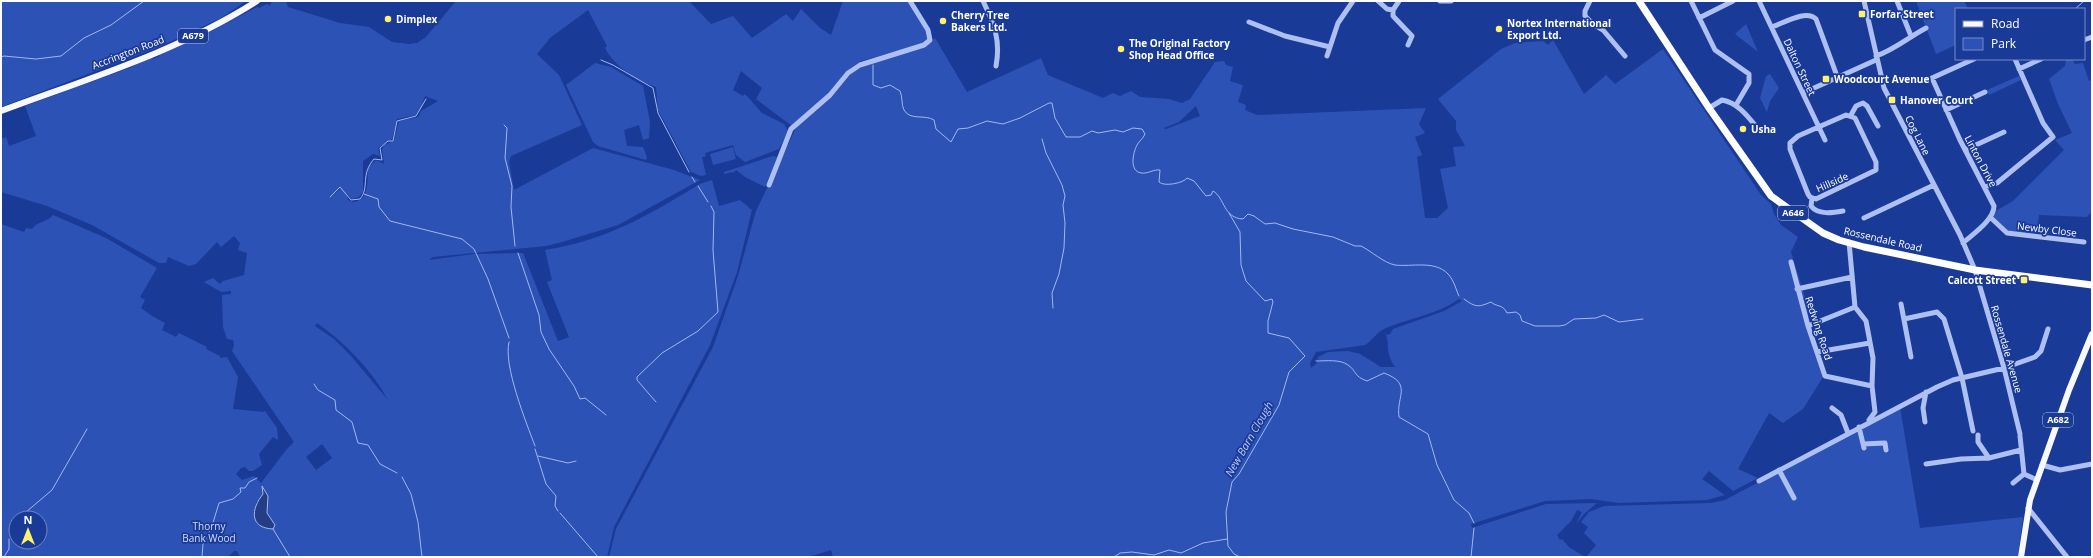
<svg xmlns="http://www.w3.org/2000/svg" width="2093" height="558" viewBox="0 0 2093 558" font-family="'Open Sans',sans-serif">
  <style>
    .green { fill: #2d52b5; fill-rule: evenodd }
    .water { fill: #253d85; stroke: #a1b8f3 }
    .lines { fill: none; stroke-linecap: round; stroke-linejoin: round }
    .stream { stroke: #a1b8f3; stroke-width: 1 }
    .minor { stroke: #aec0f1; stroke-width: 5 }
    .major { stroke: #f8f9ff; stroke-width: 6 }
    .highway { stroke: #fff; stroke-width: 7 }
    .poi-dot { fill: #fff06e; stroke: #1a3a98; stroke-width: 1.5 }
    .labels { text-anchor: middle; stroke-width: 3.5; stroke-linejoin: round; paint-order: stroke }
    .shield { fill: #1a3a98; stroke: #bac4e0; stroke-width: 1 }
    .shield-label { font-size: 9px; font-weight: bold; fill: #fff }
    .poi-label { font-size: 10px; font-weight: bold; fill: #fff; stroke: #1a3a98; text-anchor: start }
    .street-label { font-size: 10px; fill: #fff; stroke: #1a3a98 }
    .park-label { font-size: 10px; fill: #d5dffb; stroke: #1a3a98 }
    .water-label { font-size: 11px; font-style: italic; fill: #bacbf7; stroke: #1a3a98 }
  </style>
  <rect width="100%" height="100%" fill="#1a3a98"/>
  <path class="green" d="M1,1H246L221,18L159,47L1,107Z
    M272,1H286L288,7L340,23L369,27L392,42L409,44L417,43L426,37L456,1H689L711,24L733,16L752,38L786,14L793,21L801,9L820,28L831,35L843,1H908L928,33V38L922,44L861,61L850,68L830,92L792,126L756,99L762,88L741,71L733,90L743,96L744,94L747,96L762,113L784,124L788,131L779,149L745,162L736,155L733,145L705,153L706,156L702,157L706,175L701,176L691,172L658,110L656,87C637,81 614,66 605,48L607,46L588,10L550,38L537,54L559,75L582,125L511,156L509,162L514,190L593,148L674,170L700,180L618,225L562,242L546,246L433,257L429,260L474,254L523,253L558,341L569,337L547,282L552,280L545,250C607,240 647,216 700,184L712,180L719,206L740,200L752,210L737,272L710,345L614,527L607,557H240L237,551H234L228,557H1V224L24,232L26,228L32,229C37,221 48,222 53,215L106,238L157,268L140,297L145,300L141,308L152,316L165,323L162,330L176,337L179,333L207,347L206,349L220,356V358L227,357L238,377L233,409L263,412L265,411L277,428L278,440L273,437L259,454L262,465L253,471H249L245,467L241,468L236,474L242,480L254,476L261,483L286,450L294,442L232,351L234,345L233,340L227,339L223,327L222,295L231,294V291L221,292L204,282L213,278L220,284L223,281L244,275L247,253L238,250L240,243L234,236L221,247L217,242L196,264L189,266L168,257L166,263H159L92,225L47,206L1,192V139L6,137L9,146L36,136L25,106L129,68L152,57L153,59L160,56L159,54L204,35L257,7L259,8L267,4L270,6ZM425,96L438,101L421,111L418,117L399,121L394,141L384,145L382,150L384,164L376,160L368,168C367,181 370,200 353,202L348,200L347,194L341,188L330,197L340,187L352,199L359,197L363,192V161L373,154L380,156L378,148L392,139L397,119L416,115L421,107ZM317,323C345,343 371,369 388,400L351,356L334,339L315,326ZM322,444L332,458L316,470L306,457ZM263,494L268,496L267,513L275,525L256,503ZM16,518H40V542H16Z
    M1916,1H1964L1968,9H1956V45L1936,54Z
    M1746,24L1758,52L1735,34Z
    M935,38L967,92L1041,58L1048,75L1103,98L1113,93L1120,96L1131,91L1140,97L1169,99L1182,103L1190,99L1215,62L1224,61L1226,65L1233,67L1230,81L1243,85L1238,102L1246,105L1245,110L1257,115L1426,108L1419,124L1425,133L1415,137L1422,155L1417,157L1425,218H1437L1448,208L1440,169L1456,166L1453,147L1465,146L1456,130V121L1438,99L1501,49L1515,43L1543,41L1548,45L1553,40L1584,94L1606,75L1615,84L1663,49L1761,195L1771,204L1774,214L1781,225L1798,237L1791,252L1807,304L1809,321L1824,366L1823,377L1803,409L1783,423L1769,413L1738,469L1758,478L1733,491L1709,471L1702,479L1725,495L1707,500L1619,503L1591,499L1545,501L1471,524L1472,528L1546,504L1597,503L1584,514L1576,524L1582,512L1577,510L1571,521L1557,535L1560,540L1562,539L1569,547L1585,557H833L831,550L808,557H609L616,529L626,510L713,347L738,276L756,211L796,128L850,74L862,67L921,48L929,44ZM1196,106L1200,116L1166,129L1164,128L1179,122ZM1459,299L1462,301L1444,311L1393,329L1390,334L1387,335L1385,332C1391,347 1384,350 1395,367H1381L1360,354L1348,351L1328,352L1318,357L1317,363L1311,368L1310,363L1316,352L1365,345C1372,341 1377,332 1384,329C1408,318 1437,315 1459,299Z
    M2066,59H2072L2075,64L2083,63L2089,81L2092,80V211L2087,217L2039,215L2036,236L2007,233L1990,217L1994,212L2013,201L2064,150L2055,140L2072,133L2058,104L2049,79L2065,66Z
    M595,63L611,67L643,86L650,122L649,138L643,140L639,125L624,130L627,146L643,147L647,157L646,160L598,146L593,142L566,85Z
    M1770,74L1779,88L1770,101L1767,112L1760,98L1766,76Z
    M2019,76L2021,80L1989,95L1987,90Z
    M733,147L736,159L713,165L710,154Z
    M773,156L777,157L765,187L745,177L736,170L733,173L732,172L724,174V172Z
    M1900,407L1920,528L2023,517L2018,557H1586L1596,545L1584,533L1588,527L1581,522L1589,512L1604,506L1711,503L1725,500Z"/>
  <path class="water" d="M262,486L268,496L267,513L275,525L273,529C249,528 251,509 263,494Z"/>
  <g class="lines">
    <path class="stream" d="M2075,9L2084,1
      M1,57L4,56L36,59L61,56L84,38L111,25L144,1
      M601,60L613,65L653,88L658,113L689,172
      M873,65V85L881,88L890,85L900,91C903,97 901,105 904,110C910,121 925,114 934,120L936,129L951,142L958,129L968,128L987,121L1003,124L1020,118L1049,103H1052L1055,118L1066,137H1080L1092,131L1098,133L1115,130L1123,132L1133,128L1142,129L1145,134C1143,139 1139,141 1137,145C1133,153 1129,171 1141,173C1148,174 1154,169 1160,170L1159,182C1164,187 1184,183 1187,178L1194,181L1206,196L1211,195L1213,191C1225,198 1223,218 1243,219L1248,214L1254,216L1265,224L1275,223L1293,229L1333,237L1355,246H1361C1371,251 1384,263 1395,265C1412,267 1435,260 1448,274C1454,280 1456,290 1459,296
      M504,125L507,128L505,158L512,186L511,207L515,246
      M1042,139L1046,153L1062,185L1065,196L1063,205L1065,223L1064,248L1059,274L1052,293L1053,308
      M692,177L695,182
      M698,186L708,202
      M364,194L378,199L379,207L390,221L462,239L474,249L488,279L509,338
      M330,197L340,187L351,200L360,199C370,187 360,175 374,159L382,160L380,148L388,141H393L397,121L416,116L426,99
      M1229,213L1240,232L1241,265L1246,281L1265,301L1272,299L1273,302L1268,321V333L1289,338L1305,356L1289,372L1279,405L1239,474L1232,482L1226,512L1228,546L1234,554L1240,557
      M518,253L539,315L541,332L549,349L574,386L580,399L585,398L606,415
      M1464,299C1476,308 1479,307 1491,302C1496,307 1503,304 1507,313L1516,312L1520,315L1522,321L1535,326H1559L1565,325L1574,319L1596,318L1604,315L1619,322L1643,319
      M509,342C503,365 526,422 535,446
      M1316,361C1326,361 1340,359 1348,365C1357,371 1353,376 1367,381L1384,373C1413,384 1396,396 1399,417L1428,434L1437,465L1454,500L1469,513L1474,523
      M314,384L318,390L335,400L336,410L352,422L358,443L368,445L380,464L397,473
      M656,402L637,380V377L662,353L698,331L718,312L713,250L714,212L711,206
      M535,449L546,484L556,496L555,506L558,511
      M538,456L568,463L576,461
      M402,477L411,494L418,522L422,557
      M560,513L598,557
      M19,518L52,490L87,429
      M14,522L16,520
      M273,529L290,557
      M4,557L9,549V539
      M202,557L203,544L212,526L219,503L233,499L241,492L240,488H245L249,482L257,478
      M1114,557L1120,553L1132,552L1154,555L1169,550L1181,553L1203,543L1227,539
      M1471,557L1474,528"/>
    <path class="minor" d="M983,1C994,24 1001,40 996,66
      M1378,1L1387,9L1393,10
      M1399,1L1393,10V16L1412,36L1408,45
      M1440,1H1451
      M1590,1L1585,11V16L1593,24L1603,30L1625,56
      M1691,1L1715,50L1749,74V83L1736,105
      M1759,1L1825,140
      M1864,1L1884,88L1960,235L1975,270L2004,368L2020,434
      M1897,1L1911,36
      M1699,18L1733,1
      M1249,22L1285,36L1330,47
      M1772,27C1784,23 1806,9 1816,19L1837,76
      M2084,40L2092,37
      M1327,56L1338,23L1353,1
      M1876,56C1894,50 1909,37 1926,28
      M2019,69L2041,59
      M1803,93L1876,60
      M1709,108L1722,100C1739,103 1749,118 1759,130
      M1946,110L1985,92
      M1846,115L1855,118L1876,162V170L1816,199L1810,197L1808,194L1790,149V143L1798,136Z
      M1851,115L1856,106L1863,103L1867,106L1878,126
      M1965,150L2004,132
      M769,185L791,129L830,95L848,73L860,65L924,45L930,40L928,30L910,1
      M1985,187L1997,183L2053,137L2043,123L2015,59
      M1812,198L1811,206C1818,215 1832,213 1843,211
      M1990,217L2007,233L2084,242
      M1864,218L1934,185
      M1849,242L1855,307L1866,321L1873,358L1872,386L1875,412L1869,420
      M1963,243C1973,234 1994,220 1994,206L1960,140L1932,78L1974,59
      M1791,262L1808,326L1825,376L1872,386
      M1797,289L1852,277
      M1901,304L1911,357
      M1904,319L1937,312L1944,319L1962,378L1973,431
      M1808,326L1855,307
      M1817,352L1870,343
      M1832,408L1841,415L1848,433
      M1925,422L1923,408L1926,392
      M1859,427L1864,448
      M1978,435V442L1989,458
      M2020,436L2024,474L2037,480
      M1863,444L1885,443L1886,450
      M1926,464L1961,459L1989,458L2021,450
      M2042,465L2060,470L2092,464
      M1779,470L1794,498
      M1759,481L1937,387L1953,380L2004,368L2035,357L2041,351L2048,329
      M2013,483L2024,474
      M2028,508L2067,557"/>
    <path class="major" d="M1,111C87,79 179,51 257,1
      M2021,557L2030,500L2069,390L2092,334"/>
    <path class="highway" d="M1639,1L1709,108L1771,196L1823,233L1839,240L1864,247L1975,270L2092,285"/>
  </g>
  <g class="poi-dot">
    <rect x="1858" y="10" width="8" height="8" rx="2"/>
    <circle cx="388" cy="19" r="4"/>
    <circle cx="943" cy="21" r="4"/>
    <circle cx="1499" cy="29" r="4"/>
    <circle cx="1121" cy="49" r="4"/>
    <rect x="1822" y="75" width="8" height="8" rx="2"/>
    <rect x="1888" y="96" width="8" height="8" rx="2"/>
    <circle cx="1743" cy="129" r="4"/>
    <rect x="2020" y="276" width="8" height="8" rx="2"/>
  </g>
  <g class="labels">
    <g class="shield">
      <rect x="178" y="29" width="30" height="14" rx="3"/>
      <rect x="1778" y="206" width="30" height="14" rx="3"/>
      <rect x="2043" y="413" width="30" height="14" rx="3"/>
    </g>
    <g class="shield-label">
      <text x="193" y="39">A679</text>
      <text x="1793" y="216">A646</text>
      <text x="2058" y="423">A682</text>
    </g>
    <g class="poi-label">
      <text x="1870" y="18">Forfar Street</text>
      <text x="951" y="19">Cherry Tree<tspan x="951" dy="12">Bakers Ltd.</tspan></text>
      <text x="396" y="23">Dimplex</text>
      <text x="1507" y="27">Nortex International<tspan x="1507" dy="12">Export Ltd.</tspan></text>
      <text x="1129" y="47">The Original Factory<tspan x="1129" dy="12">Shop Head Office</tspan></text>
      <text x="1834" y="83">Woodcourt Avenue</text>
      <text x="1900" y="104">Hanover Court</text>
      <text x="1751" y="133">Usha</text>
      <text x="2016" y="284" text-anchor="end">Calcott Street</text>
    </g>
    <g class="street-label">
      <text transform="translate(128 52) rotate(-21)" y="4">Accrington Road</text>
      <text transform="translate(1800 67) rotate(65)" y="4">Dalton Street</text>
      <text transform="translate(1918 135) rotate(63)" y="4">Cog Lane</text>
      <text transform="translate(1981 161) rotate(62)" y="4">Linton Drive</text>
      <text transform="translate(1832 182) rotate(-24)" y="4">Hillside</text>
      <text transform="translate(2047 229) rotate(7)" y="4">Newby Close</text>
      <text transform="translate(1883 239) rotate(13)" y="4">Rossendale Road</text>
      <text transform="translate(1819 328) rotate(72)" y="4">Redwing Road</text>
      <text transform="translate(2007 349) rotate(74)" y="4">Rossendale Avenue</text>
    </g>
    <g class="park-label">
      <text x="209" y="530">Thorny<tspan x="209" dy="12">Bank Wood</tspan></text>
    </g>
    <g class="water-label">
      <text transform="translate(1249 439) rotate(-60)" y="4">New Barn Clough</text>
    </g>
  </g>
  <rect width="2093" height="558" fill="none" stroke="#ffffff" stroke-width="4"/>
  <rect x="1955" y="8" width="130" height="52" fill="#1a3a98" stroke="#7689c1"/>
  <rect x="1963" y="21" width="20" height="6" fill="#f8f9ff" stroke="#7689c1"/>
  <text x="1991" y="28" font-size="12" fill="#ffffff">Road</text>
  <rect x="1963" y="38" width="20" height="12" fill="#2d52b5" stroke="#7689c1"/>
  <text x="1991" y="48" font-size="12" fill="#ffffff">Park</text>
  <g transform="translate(28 530)"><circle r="19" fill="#1a3a98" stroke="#7689c1"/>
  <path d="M0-3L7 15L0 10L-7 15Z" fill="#fff06e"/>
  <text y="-6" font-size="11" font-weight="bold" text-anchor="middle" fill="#ffffff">N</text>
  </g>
</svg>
